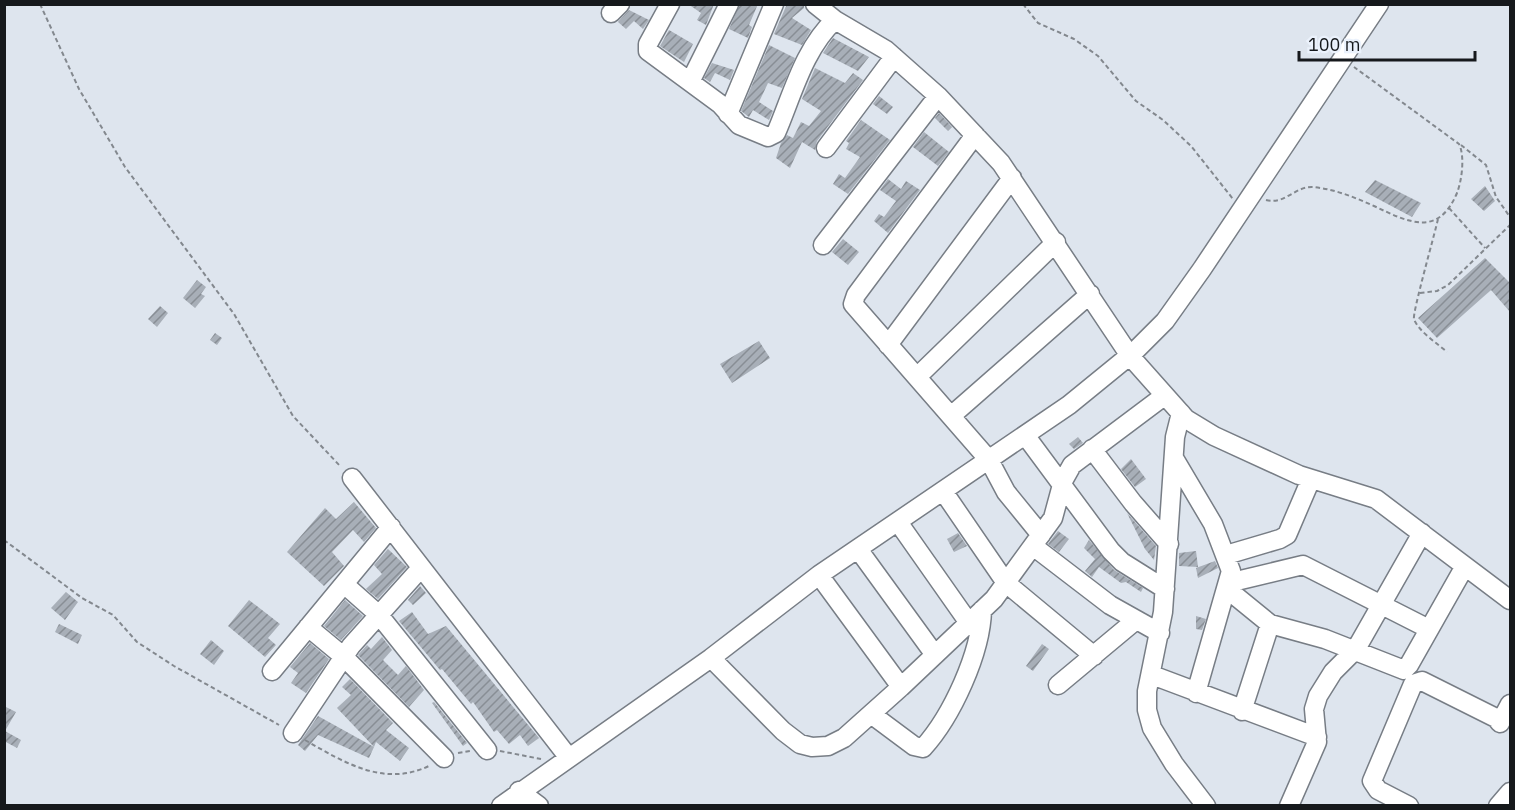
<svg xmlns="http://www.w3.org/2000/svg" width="1515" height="810" viewBox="0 0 1515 810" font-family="'IBM Plex Sans',sans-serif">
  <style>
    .building { fill: url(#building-hatch) }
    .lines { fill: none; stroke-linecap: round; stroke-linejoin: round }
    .minor-casing { stroke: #777d85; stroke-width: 21 }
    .path { stroke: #83888e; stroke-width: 2; stroke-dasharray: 4.5 3; stroke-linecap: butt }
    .minor { stroke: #fff; stroke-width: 18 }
  </style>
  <defs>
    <pattern id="building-hatch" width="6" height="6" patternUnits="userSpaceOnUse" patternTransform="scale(1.5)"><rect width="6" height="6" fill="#a8afb8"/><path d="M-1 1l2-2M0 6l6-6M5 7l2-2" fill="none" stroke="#888e95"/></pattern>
  </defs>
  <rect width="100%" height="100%" fill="#dee5ee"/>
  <path class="building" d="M688,4H714L706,25L697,20L701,13Z
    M740,4H758L749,25L752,27L748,38L729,29Z
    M787,4H804V8L792,18L811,30L802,45L774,34Z
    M629,10L649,20L643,29L634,21L626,29L618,22Z
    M669,30L693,44L684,62L660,46Z
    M833,38L869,57L858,71L823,53Z
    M769,45L795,58L782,88L768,83L759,102L773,111L769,120L753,110L749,117L741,111Z
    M712,63L734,70L730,80L715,73L710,82L704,78Z
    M815,68L845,83L853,73L863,80L817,141L815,150L802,142L790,168L776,158L781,143L787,135L793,138L801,122L809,126L821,111L802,99Z
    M879,96L893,107L887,114L873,104Z
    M939,113L952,127L948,131L935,118Z
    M861,120L890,140L848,194L833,184L839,174L845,178L860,157L846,149L849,143L846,141Z
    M924,132L949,152L938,166L913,147Z
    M888,179L901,189L906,181L920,190L888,233L874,221L879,214L884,217L896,201L880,190Z
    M1375,180L1421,203L1412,217L1365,192Z
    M1485,186L1495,201L1484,211L1471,199Z
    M843,239L859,252L848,265L832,252Z
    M1485,258L1510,283V312L1491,290L1437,338L1418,318Z
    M197,280L206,287L201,294L205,296L195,308L183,298Z
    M160,306L168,313L157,327L148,319Z
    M215,333L222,338L217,345L210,340Z
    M759,341L770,358L732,383L720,364Z
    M1078,437L1083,443L1074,449L1069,444Z
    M1131,459L1146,479L1135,487L1121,469Z
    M354,502L376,528L364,542L353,530L332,552L344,566L324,586L287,552L325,508L336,519Z
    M1127,513L1156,546L1154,560L1145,549Z
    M1058,531L1069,539L1059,552L1048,544Z
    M958,533L967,546L954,552L947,539Z
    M1089,540L1114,570L1143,588L1141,592L1126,582L1121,583L1099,567L1092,577L1085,571L1095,559L1084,548Z
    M388,549L407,567L378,599L366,589L382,574L374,565Z
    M1196,551L1198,567L1179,566V553Z
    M1215,561L1218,568L1198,578L1196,568Z
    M420,586L426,593L413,605L408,600Z
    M66,592L78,602L65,620L51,608Z
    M249,600L280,624L268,638L276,645L265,657L228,626Z
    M345,600L363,616L341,640L324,626Z
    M412,612L428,634L446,626L539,738L528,746L520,735L509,744L497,730L494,732L473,702L471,704L442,669L440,670L399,621Z
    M1196,616L1206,619L1202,630L1196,629Z
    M59,624L82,635L78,644L55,632Z
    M382,637L392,650L383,660L398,675L406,666L424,690L409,707L358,655L367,645L371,649Z
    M211,640L224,651L214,665L200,654Z
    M310,643L329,659L306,693L291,683L298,673L290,667Z
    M1042,644L1049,649L1033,671L1026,666Z
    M350,679L393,723L386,730L409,748L400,761L376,742L374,747L337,708L351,695L342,687Z
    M434,702L467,743L463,746L432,703Z
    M4,706L16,712L5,731L21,740L17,748L4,741Z
    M318,716L374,747L369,758L318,735L305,751L298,745Z"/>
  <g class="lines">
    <defs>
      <path id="minor" d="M670,4L648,44V51L720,104L739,125L768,137L776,133C792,96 804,48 835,20
        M815,4L835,20L886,50L938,96L1001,163L1130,356L1186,419L1214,436L1299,475L1376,499L1510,600
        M611,13L620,4
        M690,82L729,4
        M728,114L774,4
        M975,135L856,295L853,304L989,460L1006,492L1041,535
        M826,148L894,57
        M823,245L938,96
        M888,345L1012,178
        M917,377L1056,242
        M1181,413L1175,437L1163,612L1147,691V710L1152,728L1174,764L1206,806
        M951,416L1090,294
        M1025,435L1111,551L1122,562L1165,589
        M1092,449L1133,503L1169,544
        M1174,458L1213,524L1231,571L1196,693
        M352,478L569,758
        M943,491L1006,583L1094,656
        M898,522L969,623
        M1033,546L1110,605L1160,633
        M858,549L935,655
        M1226,555L1280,539L1287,535L1311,479
        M1228,583L1303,565L1429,629
        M344,584L379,615L487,750
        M1227,589L1270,624L1325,639L1404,670L1409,665L1465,566
        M308,627L343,656L444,758
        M711,658L783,731L800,744L812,747L828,746L844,738L901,687L819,575
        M272,671L391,527
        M1152,675L1317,737
        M1058,685L1136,620
        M901,687L994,599L1053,518L1063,481L1072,465L1164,396
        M1242,711L1270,624
        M871,714L914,746L923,748C952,716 981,653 982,610
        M293,733L351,646L421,568
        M519,791L539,806
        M501,806L711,658L819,575L1069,405L1134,352L1165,321L1202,269L1379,4
        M1289,806L1317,742L1314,709L1318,696L1333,672L1356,649L1422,533
        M1409,806L1378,790L1372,781L1413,684L1422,681L1496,718L1500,723L1510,704
        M1498,806L1510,792"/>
    </defs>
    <use href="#minor" class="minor-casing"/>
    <path class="path" d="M40,4L79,89L125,167L234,314L293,416L341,467
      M1023,4L1038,23L1074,39L1098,56L1136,101L1163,120L1191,146L1233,199
      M1461,145L1486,165L1496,197L1510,217
      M1266,200C1285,205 1295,186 1313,187C1334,189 1354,197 1374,206C1408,222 1438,238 1457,193C1462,180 1465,156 1459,144L1354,67
      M1449,208L1485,248
      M1438,219C1435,233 1412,314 1414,319C1418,331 1438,344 1447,352
      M1420,293L1437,291L1448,285L1510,225
      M4,540L82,598L113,615L137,642L174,666L279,725
      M305,740C345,763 385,788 431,765
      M500,751L541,759
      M458,753L470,751"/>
    <use href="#minor" class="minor"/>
  </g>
  <rect width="1515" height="810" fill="none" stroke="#16191c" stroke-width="12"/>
  <path d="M1299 51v9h176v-9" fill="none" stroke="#16191c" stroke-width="3"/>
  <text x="1308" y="51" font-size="18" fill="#16191c" stroke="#ebf2fc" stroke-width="4.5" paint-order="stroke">100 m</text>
</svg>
